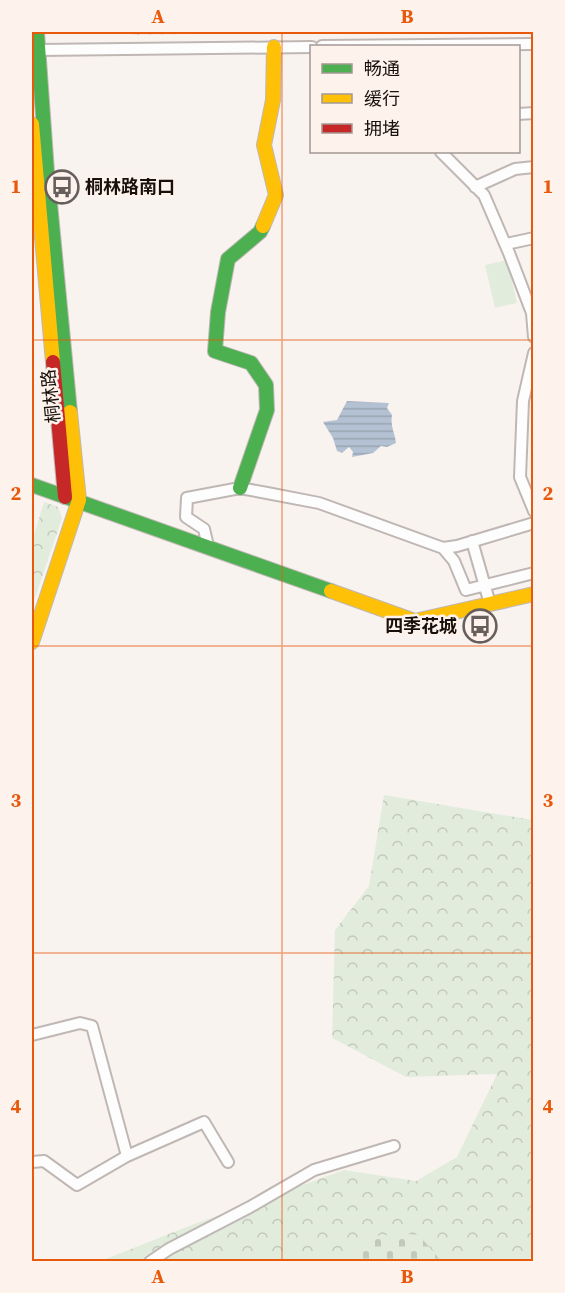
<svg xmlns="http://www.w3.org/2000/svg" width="565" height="1293" viewBox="0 0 565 1293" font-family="'Source Serif 4','Noto Sans SC',serif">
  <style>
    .industrial { fill: url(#industrial-grid) }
    .grass { fill: #e2ecdc }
    .forest { fill: url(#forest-crowns) }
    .cemetery { fill: url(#cemetery-stones) }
    .water { fill: url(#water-rules) }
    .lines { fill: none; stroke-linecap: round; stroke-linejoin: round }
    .street-casing { stroke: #bfb7b4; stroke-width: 14 }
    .fast-casing { stroke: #bfb7b4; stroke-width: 16 }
    .slow-casing { stroke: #bfb7b4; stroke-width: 16 }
    .jam-casing { stroke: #bfb7b4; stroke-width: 16 }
    .street { stroke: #fefdfd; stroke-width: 10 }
    .fast { stroke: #4caf50; stroke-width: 14 }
    .slow { stroke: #ffc107; stroke-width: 14 }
    .jam { stroke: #c62828; stroke-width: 14 }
    .grid { fill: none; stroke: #e8590c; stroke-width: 1.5; stroke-opacity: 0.55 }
    .labels { text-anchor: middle; stroke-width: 5; stroke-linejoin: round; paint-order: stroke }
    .poi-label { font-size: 18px; font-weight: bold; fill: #19100b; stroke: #fdf2ec; text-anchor: start }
    .street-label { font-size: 18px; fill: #19100b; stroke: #fdf2ec }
    .neatline { fill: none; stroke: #e8590c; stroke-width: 2 }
    .grid-label { font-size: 20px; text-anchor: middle; font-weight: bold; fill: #e8590c }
  </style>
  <defs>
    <pattern id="industrial-grid" width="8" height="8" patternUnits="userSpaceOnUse" patternTransform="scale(1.5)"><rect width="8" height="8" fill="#f7e7e3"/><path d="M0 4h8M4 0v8" fill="none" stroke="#d3c5c1"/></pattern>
    <pattern id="forest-crowns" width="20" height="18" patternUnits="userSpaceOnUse" patternTransform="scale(1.5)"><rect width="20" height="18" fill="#e2ecdc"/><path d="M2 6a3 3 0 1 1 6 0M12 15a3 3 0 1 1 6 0" fill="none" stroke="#c1c9bb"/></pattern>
    <pattern id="cemetery-stones" width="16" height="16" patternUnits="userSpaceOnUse" patternTransform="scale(1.5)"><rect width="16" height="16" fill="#e2ecdc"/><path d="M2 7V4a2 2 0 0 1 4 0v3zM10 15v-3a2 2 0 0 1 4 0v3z" fill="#c1c9bb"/></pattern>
    <pattern id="water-rules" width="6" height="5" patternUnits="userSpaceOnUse" patternTransform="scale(1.5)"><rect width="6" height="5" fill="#b4c1d2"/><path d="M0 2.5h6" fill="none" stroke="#9aa5b3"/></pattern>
  </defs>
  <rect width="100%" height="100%" fill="#f9f3f0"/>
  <path class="industrial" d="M130,32H346L131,35Z"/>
  <path class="grass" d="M507,260L517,303L495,308L485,265Z"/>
  <path class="forest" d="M44,502L58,507L62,518L35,598L32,597V542Z
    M384,795L533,820V1261L98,1262L189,1226L344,1170L416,1181L457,1157L497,1074L406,1077L332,1038L335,930L369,886Z"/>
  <path class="cemetery" d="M418,1234L441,1261H343L368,1236Z"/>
  <path class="water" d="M347,401L389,403L387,408L392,415C390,426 395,433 396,443L387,447L381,446L373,453L352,457L353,452L349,447L342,453L337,451L333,438L323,422L337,420Z"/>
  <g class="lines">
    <defs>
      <path id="street" d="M322,46L534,44
        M38,50L312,47
        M518,114L534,113
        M441,152L484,195L509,253L532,313L534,337
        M475,187L515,169L534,167
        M506,244L534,238
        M534,353L523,401L520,477L534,511
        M472,541L490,604
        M208,546L204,529L186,517L187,498L240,488L267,493L319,503L443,548L457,546L534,523
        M443,548L454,561L466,590L534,573
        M32,1035L80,1023L92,1026L127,1156L204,1122L228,1162
        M32,1162L44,1161L77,1185L127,1156
        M150,1262L169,1249L250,1207L314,1170L394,1146"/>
      <path id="fast" d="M37,32L47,172L70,412
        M32,485L331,591
        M240,488L267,410L266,385L251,363L215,351L218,312L228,259L260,232L263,226"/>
      <path id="slow" d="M32,124L53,362
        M263,226L276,195L264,145L273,100L274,47
        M331,591L415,621L534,594
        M32,642L79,500L70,412"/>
      <path id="jam" d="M53,362L65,497"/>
    </defs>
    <use href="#street" class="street-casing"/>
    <use href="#fast" class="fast-casing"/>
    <use href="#slow" class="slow-casing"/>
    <use href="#jam" class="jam-casing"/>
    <use href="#street" class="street"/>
    <use href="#fast" class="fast"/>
    <use href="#slow" class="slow"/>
    <use href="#jam" class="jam"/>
  </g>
  <path class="grid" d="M282,32V1262M32,340H534M32,646H534M32,953H534"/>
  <defs>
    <symbol id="bus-ring" viewBox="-11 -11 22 22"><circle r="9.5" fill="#fdf2ec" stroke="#675f5b" stroke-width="1.5"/><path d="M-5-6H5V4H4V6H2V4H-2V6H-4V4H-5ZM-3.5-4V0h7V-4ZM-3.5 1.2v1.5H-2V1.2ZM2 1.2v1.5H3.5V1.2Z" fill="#675f5b"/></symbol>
  </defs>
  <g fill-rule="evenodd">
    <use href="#bus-ring" x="43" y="168" width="38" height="38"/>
    <use href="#bus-ring" x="461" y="607" width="38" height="38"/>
  </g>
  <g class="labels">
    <g class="poi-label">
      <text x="85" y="193">桐林路南口</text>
      <text x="457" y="632" text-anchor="end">四季花城</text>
    </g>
    <g class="street-label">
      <text transform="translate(51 396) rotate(-96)" y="6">桐林路</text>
    </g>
  </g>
  <rect width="565" height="1293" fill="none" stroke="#fdf2ec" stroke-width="66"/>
  <rect x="310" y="45" width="210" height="108" fill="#fdf2ec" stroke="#a29892" stroke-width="1.5"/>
  <rect x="322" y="64" width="30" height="9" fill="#4caf50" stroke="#a29892" stroke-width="1.5"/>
  <text x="364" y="75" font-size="18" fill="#19100b">畅通</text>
  <rect x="322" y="94" width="30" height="9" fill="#ffc107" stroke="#a29892" stroke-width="1.5"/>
  <text x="364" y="105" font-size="18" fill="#19100b">缓行</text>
  <rect x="322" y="124" width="30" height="9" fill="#c62828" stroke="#a29892" stroke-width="1.5"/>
  <text x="364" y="135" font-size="18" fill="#19100b">拥堵</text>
  <rect x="33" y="33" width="499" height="1227" class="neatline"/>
  <g class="grid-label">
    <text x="158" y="23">A</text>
    <text x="407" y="23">B</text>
    <text x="16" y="193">1</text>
    <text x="548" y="193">1</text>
    <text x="16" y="500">2</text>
    <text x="548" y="500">2</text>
    <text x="16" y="807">3</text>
    <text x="548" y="807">3</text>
    <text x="16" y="1113">4</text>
    <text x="548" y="1113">4</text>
    <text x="158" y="1283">A</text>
    <text x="407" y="1283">B</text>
  </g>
</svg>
